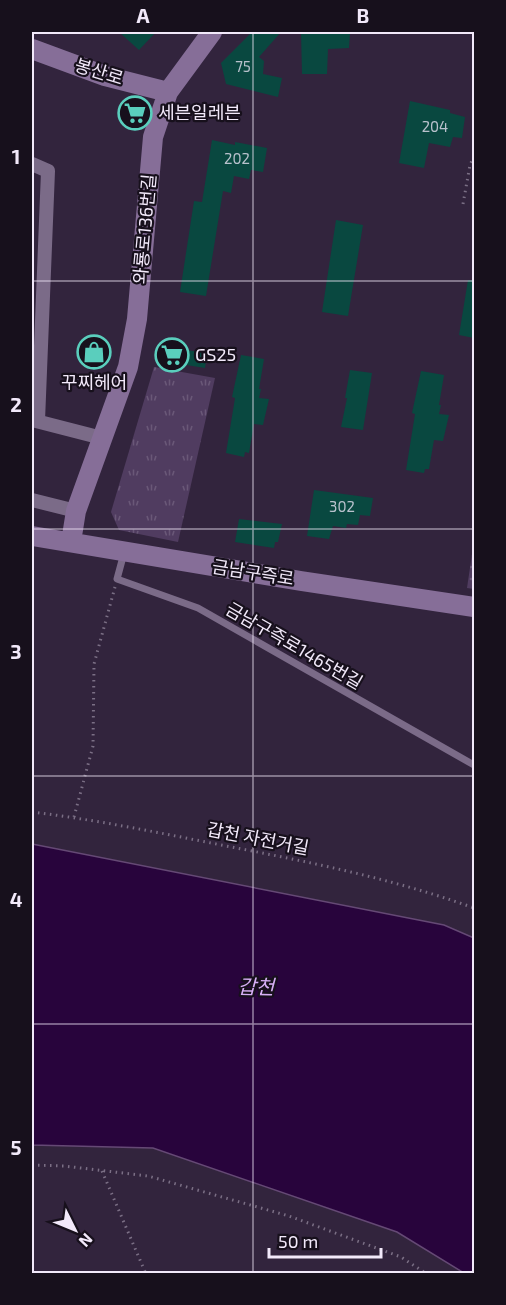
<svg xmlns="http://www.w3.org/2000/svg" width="506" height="1305" viewBox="0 0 506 1305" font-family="'Exo 2','Noto Sans KR',sans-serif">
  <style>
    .grass { fill: url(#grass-dots) }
    .park { fill: url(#park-tufts) }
    .water { fill: #28043c; stroke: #654975; stroke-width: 1.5 }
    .building { fill: #094840 }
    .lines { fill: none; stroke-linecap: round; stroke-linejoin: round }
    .path { stroke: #7b6f85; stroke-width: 3; stroke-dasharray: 1.5 4.5; stroke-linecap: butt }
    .lane { stroke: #7b6b88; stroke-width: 7 }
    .street { stroke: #7b6b88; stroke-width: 14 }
    .secondary { stroke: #866e98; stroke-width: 20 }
    .grid { fill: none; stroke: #f2e9fa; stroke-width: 1.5; stroke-opacity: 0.55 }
    .labels { text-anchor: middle; stroke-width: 4.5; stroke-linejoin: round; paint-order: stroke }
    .number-label { font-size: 15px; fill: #b8c1cc }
    .street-label { font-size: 18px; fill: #f2e9fa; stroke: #17101c }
    .poi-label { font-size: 18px; fill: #f2e9fa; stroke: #17101c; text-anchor: start }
    .water-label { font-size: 20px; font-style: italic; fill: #d6aef4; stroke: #17101c }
    .neatline { fill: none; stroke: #f2e9fa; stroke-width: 2 }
    .grid-label { font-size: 20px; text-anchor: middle; font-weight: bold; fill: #f2e9fa }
  </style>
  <defs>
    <pattern id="grass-dots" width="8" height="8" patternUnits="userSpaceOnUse" patternTransform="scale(1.5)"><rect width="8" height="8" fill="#503c60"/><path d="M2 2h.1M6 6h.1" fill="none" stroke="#6a5878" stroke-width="1.8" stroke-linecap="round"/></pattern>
    <pattern id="park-tufts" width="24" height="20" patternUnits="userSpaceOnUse" patternTransform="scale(1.5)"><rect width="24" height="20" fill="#503c60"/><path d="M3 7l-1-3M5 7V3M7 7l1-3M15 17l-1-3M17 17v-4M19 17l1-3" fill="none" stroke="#6a5878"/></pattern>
  </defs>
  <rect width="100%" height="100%" fill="#32243d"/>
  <path class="grass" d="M474,541V589L467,588Z"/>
  <path class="park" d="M154,367L215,378L178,542L119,530L111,512Z"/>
  <path class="water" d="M32,844L444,925L474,938V1273H464L397,1232L153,1148L32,1145Z"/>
  <path class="building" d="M119,32H156L139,50Z
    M252,32H281L259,57L264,61L263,74L282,78L278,97L226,84L221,63Z
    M301,32H350L349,48L328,49L327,74H302Z
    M410,101L450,110V113L465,117L462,138L453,137L450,147L429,143L424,168L399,163Z
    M212,140L235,145V142L267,148L263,172L251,170L249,179L234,176L231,193L223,191L206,296L180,292L194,201L202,202Z
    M336,220L363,225L348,316L322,312Z
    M468,280H474V338L459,335Z
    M165,347L207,353L205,368L162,361Z
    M241,355L264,359L259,389H261L259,398L269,399L263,425L254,424L249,453L245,452L244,457L226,453L235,398L232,397Z
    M350,370L372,373L363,430L341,427L347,398H345Z
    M421,371L444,375L439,405H441L439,414L449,415L443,441L434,440L429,469H425L424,473L406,470L415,414L412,413Z
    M314,490L373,498L370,516L360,515L358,525L347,524L346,528L333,526L329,539L307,536Z
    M239,519L282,524L278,542H275L274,548L235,542Z"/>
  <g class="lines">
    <path class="path" d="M463,204L470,165L474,156
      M32,812C97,820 161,833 226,846C310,862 394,879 474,908
      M74,817L93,746L94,664L115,587
      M32,1165L64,1166L148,1176L289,1216L401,1257L427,1274
      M102,1171L146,1274"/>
    <path class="lane" d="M124,553L117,579L198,608L474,765"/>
    <path class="street" d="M32,164L48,171L38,421
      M32,420L102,438
      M32,500L76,511"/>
    <path class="secondary" d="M32,49L105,76L168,92
      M32,536L301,581L474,607
      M71,542L76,511L128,367L137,319L153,137L168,92L212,32"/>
  </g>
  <path class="grid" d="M253,32V1274M32,281H474M32,529H474M32,776H474M32,1024H474"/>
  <defs>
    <symbol id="supermarket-ring" viewBox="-11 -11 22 22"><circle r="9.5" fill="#17101c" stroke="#5acebd" stroke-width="1.5"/><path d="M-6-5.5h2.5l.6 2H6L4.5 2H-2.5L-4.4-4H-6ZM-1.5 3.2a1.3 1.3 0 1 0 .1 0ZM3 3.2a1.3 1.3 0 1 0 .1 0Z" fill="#5acebd"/></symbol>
    <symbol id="shop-ring" viewBox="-11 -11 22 22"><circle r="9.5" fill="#17101c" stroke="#5acebd" stroke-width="1.5"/><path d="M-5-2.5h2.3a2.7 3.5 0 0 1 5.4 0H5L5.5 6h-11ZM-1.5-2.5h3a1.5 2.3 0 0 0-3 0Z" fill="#5acebd"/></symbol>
  </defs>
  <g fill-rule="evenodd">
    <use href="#supermarket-ring" x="116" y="94" width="38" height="38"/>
    <use href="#shop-ring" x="75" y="333" width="38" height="38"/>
    <use href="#supermarket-ring" x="153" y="336" width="38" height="38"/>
  </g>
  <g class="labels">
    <g class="number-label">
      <text x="243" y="72">75</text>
      <text x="435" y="132">204</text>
      <text x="237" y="164">202</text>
      <text x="342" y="512">302</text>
    </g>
    <g class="street-label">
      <text transform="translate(99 72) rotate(17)" y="6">봉산로</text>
      <text transform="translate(145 229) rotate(-85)" y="6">와룡로136번길</text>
      <text transform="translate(253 573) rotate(9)" y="6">금남구즉로</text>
      <text transform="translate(294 646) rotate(30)" y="6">금남구즉로1465번길</text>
      <text transform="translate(258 839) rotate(11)" y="6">갑천 자전거길</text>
    </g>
    <g class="poi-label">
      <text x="158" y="119">세븐일레븐</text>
      <text x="195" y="361">GS25</text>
      <text x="94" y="389" text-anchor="middle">꾸찌헤어</text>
    </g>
    <g class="water-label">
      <text transform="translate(256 987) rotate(1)" y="7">갑천</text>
    </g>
  </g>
  <rect width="506" height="1305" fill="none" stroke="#17101c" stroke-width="66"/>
  <g transform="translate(75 1230) rotate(133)" stroke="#17101c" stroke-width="4.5" paint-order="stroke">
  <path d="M0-4.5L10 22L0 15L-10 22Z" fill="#f2e9fa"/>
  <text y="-9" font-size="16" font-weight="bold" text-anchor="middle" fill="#f2e9fa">N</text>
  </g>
  <path d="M269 1248v9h112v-9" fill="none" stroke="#f2e9fa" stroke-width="3"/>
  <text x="278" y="1248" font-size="18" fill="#f2e9fa" stroke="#17101c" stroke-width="4.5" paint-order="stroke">50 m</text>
  <rect x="33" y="33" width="440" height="1239" class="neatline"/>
  <g class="grid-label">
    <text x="143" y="23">A</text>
    <text x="363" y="23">B</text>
    <text x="16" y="164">1</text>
    <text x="16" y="412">2</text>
    <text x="16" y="659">3</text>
    <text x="16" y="907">4</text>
    <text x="16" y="1155">5</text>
  </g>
</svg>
